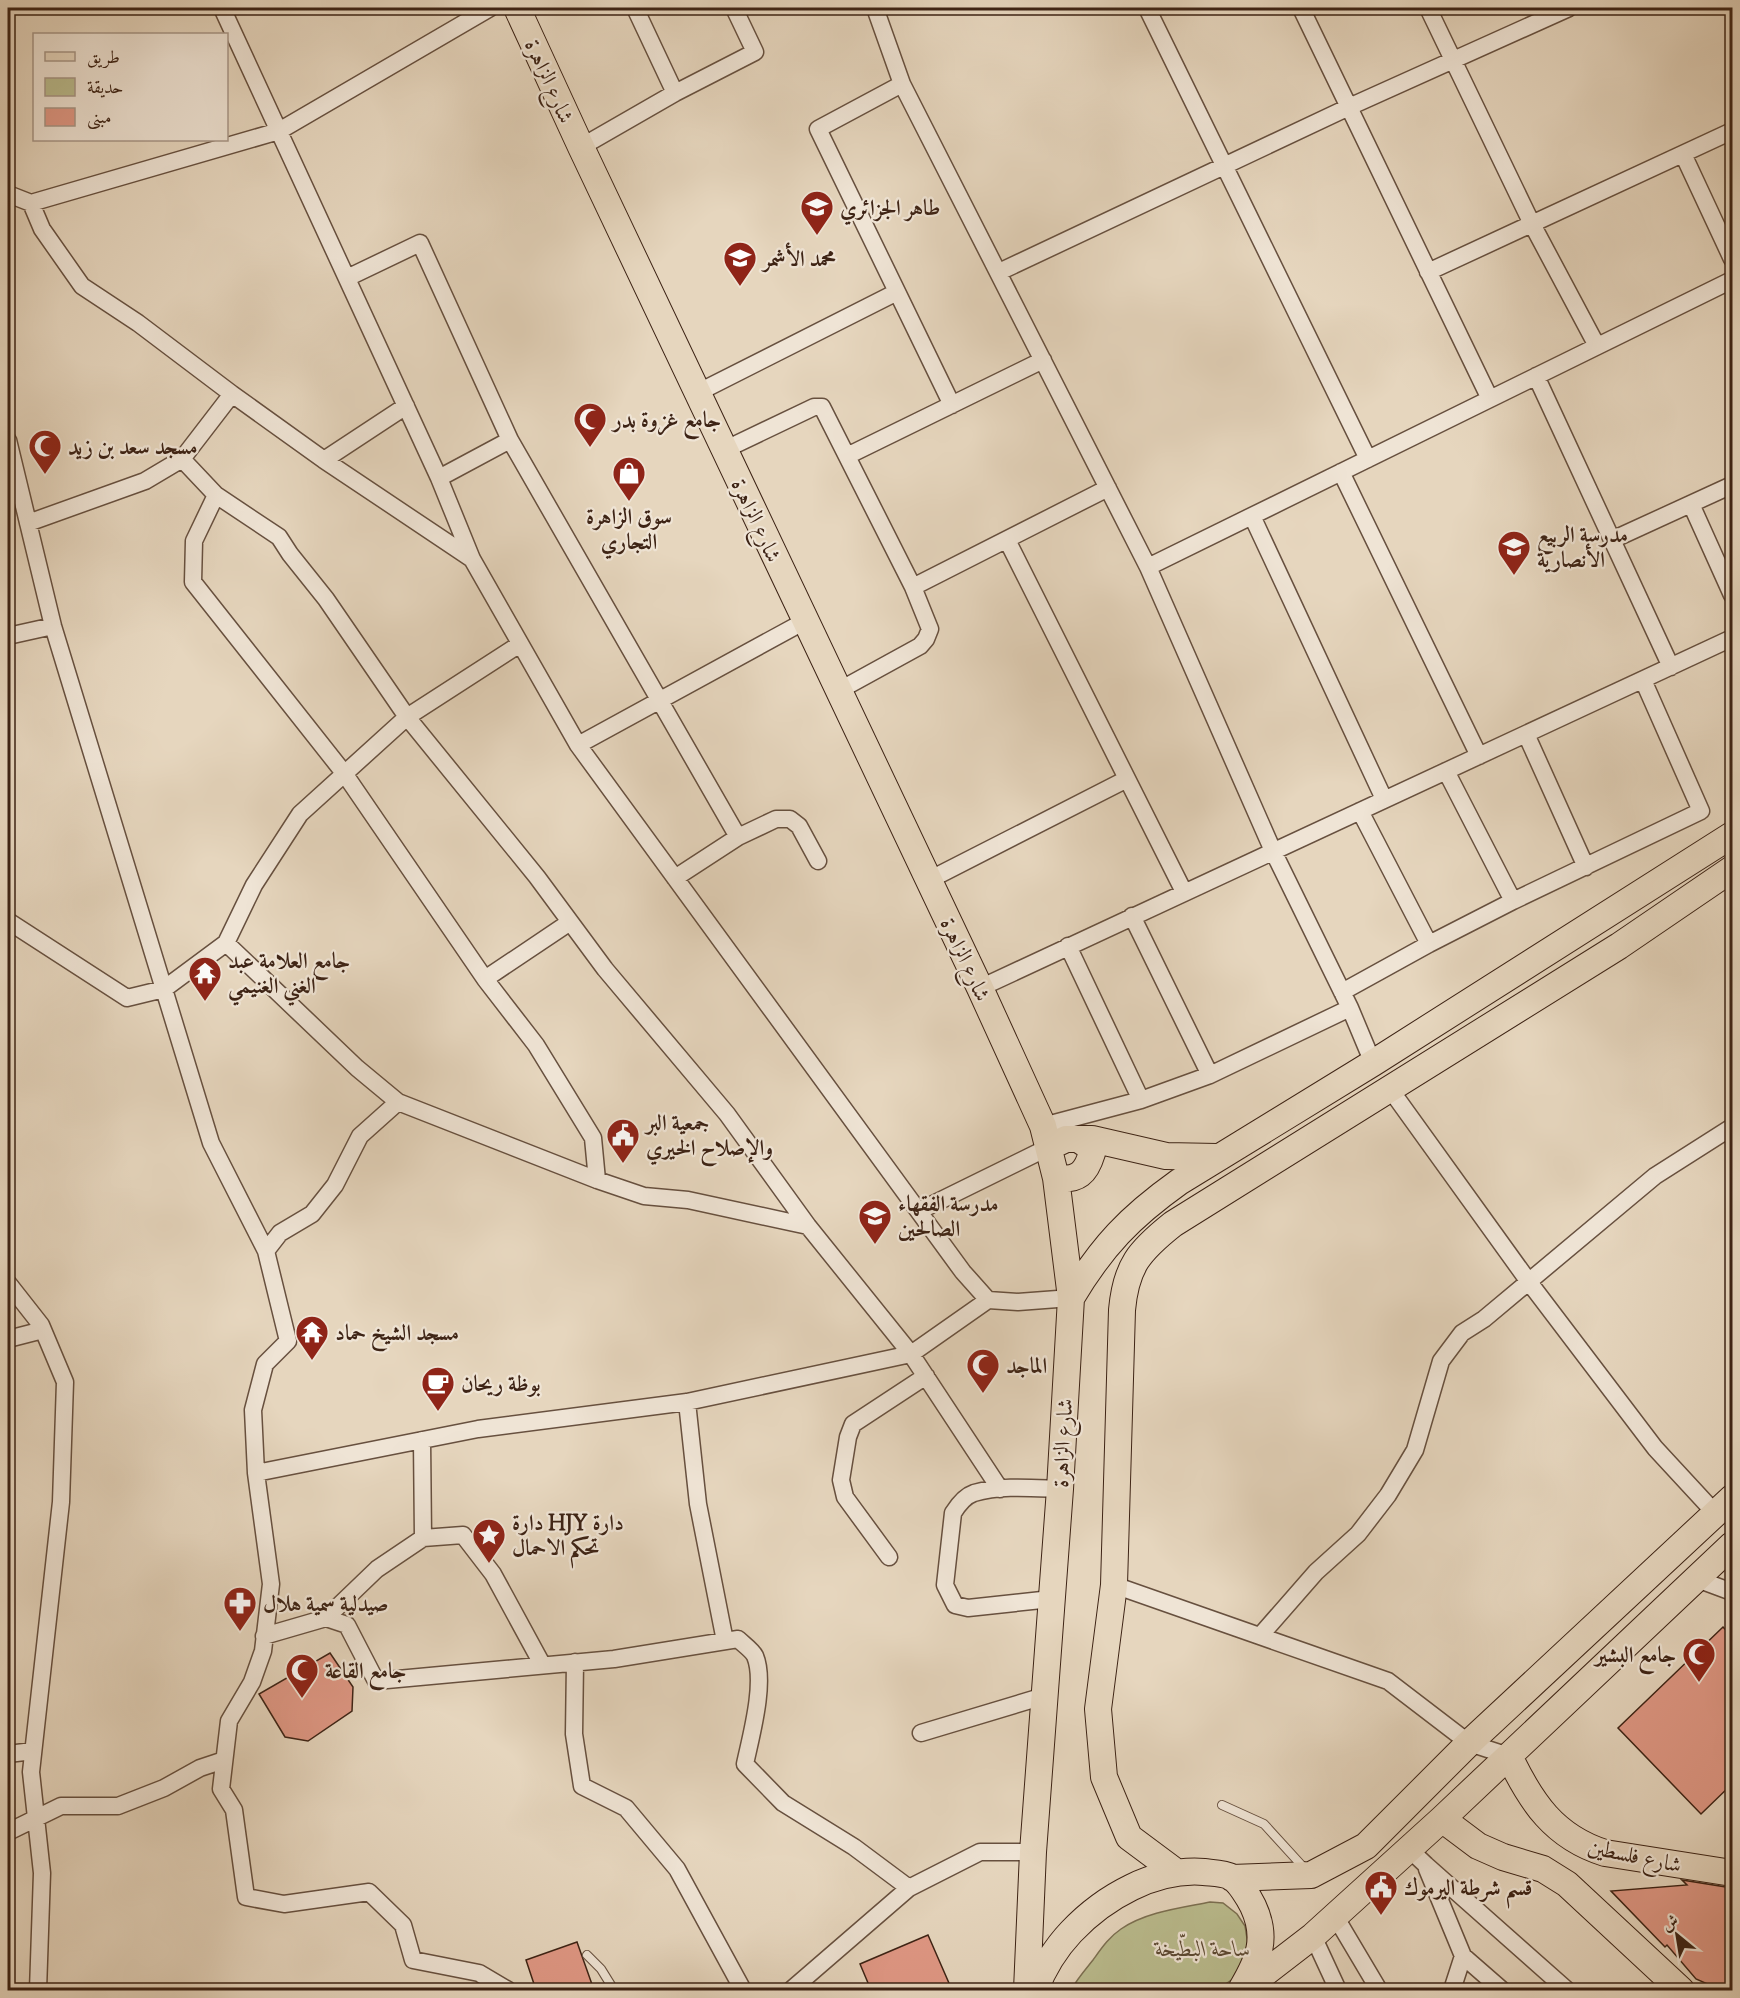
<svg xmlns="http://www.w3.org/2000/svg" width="1740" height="1998" viewBox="0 0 1740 1998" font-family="'Sorts Mill Goudy',Amiri,serif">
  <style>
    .green { fill: #babc8e; stroke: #7c7052; stroke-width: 1.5 }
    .building { fill: #e09885; stroke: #3d2315; stroke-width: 1.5 }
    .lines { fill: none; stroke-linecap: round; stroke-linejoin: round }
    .lane-casing { stroke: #67503f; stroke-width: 10 }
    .street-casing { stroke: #67503f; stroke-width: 19 }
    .primary-casing { stroke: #3d2315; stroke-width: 28 }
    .lane { stroke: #efe4d5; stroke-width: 8 }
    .street { stroke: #efe4d5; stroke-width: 16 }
    .primary { stroke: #e6d6be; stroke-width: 26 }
    .labels { text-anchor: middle; stroke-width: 4.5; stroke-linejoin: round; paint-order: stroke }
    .street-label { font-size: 22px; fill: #3d2315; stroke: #efe4d5 }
    .poi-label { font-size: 22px; font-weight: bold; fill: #3d2315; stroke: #efe4d5; text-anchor: start }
    .park-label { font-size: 22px; font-style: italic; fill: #5c4933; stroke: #efe4d5 }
  </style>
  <rect width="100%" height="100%" fill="#e6d6be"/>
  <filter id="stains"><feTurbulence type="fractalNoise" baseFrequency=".00333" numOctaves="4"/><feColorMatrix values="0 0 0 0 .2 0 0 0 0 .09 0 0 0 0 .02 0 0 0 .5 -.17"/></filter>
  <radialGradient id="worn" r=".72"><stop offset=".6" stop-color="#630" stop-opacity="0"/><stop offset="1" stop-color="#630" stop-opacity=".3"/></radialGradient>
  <path class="green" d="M1210,1902L1223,1903L1237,1914L1245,1926L1248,1945L1237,1976L1217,1990H1071C1077,1979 1085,1970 1093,1960C1101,1949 1109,1937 1121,1929C1146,1912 1180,1908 1210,1902Z"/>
  <path class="building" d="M1723,1627L1732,1637V1784L1701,1814L1618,1728Z
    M330,1653L353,1687L352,1711L308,1741L285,1737L259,1694Z
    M1682,1880L1732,1888V1990H1721L1696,1979L1667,1945L1665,1947L1611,1891L1687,1885Z
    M928,1935L952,1990H871L860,1964Z
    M577,1942L594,1990H536L526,1960Z"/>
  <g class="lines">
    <defs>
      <path id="lane" d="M1222,1805L1264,1824L1305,1869
        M587,1955L601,1969L614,1990"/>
      <path id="street" d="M222,8L439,478L472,559L578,745L963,1272L988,1300L1018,1302L1071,1298
        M635,8L675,93
        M875,8L902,84L1148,567L1273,851L1350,1008L1373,1063
        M1147,8L1368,459
        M1301,8L1490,399
        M1428,8L1532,224L1597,346
        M902,84L818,129L952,405
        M581,147L675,93L755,52L734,8
        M1683,154L1732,259
        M8,194L31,203L279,131L490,8
        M31,203L42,229L82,286L138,323L232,394L324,460L472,559
        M999,272L1349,107L1569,8
        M1428,272L1732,131
        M347,278L420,243L510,440L738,837
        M1536,376L1671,667
        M697,393L897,292
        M8,440L53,626L211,1143L266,1251
        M724,450L814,407H822L913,587L930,629L926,639L920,646L838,691
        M847,456L1043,360
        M182,459L216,495L279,537L290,554L326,599L407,717L537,877L605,969L727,1114L808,1226L911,1354L1000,1489
        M324,460L406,406
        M1341,472L1479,756
        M439,478L510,440
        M216,495L194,541L193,582L344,773L485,979L536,1045L593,1138L597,1180
        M1691,504L1732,595
        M1252,516L1384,799
        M28,523L145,481L182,459L232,394
        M1007,540L1184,892
        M1612,540L1732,485
        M1148,567L1732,280
        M913,587L1108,488
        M8,636L53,626
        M1526,734L1586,867
        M578,745L805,621
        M1446,771L1513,901
        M1360,811L1429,944
        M675,878L738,837L776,819H790L799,826L818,861
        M929,880L1127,779
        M1132,916L1210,1075
        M8,921L127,998L164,989L226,943L254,885L300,814L407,717L520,644
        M226,943L357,1068L398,1102L597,1180L644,1196L688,1200L808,1226
        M1068,946L1141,1100
        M485,979L570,922
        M980,988L1732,638
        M1342,992L1429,944L1513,901L1701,811L1643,680
        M1390,1089L1529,1282L1655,1448L1716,1514
        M398,1102L360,1136L335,1185L312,1214L280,1233L266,1251L288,1341L265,1364L253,1410L256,1473L271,1584L263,1651L252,1682L229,1721L221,1789L234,1810L246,1897L284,1904L369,1892L403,1925L413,1960L479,1973L508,1990
        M1043,1126L1141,1100L1210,1075L1350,1008
        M919,1211L1049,1147
        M8,1283L41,1325L65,1382L61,1502L31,1772L42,1873L38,1990
        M8,1339L43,1330
        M687,1402L698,1504L725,1641
        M422,1440L423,1538
        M256,1473L478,1429L687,1402L911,1354L988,1300
        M889,1557L845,1497L841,1480L848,1437L853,1424L926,1376
        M1697,1579L1732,1592
        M1114,1585L1388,1681L1469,1743L1509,1756
        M1051,1599L968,1608L955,1605L945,1585L953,1513C958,1505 965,1496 974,1493C1001,1485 1032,1488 1060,1489
        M326,1618L377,1569L423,1538L463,1535L493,1574L542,1664
        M264,1636L326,1618L347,1625L376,1681L614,1659L738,1639C743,1644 752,1650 755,1656C766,1682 751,1736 745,1764L783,1803L854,1847L909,1888
        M1260,1636L1316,1572L1358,1534L1388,1495L1415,1450L1441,1361L1462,1333L1484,1319L1655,1176L1732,1127
        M575,1662L574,1734L582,1786L626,1808L677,1869L743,1990
        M921,1733L1044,1696
        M8,1754L33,1751
        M8,1832L61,1806H118L164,1788L200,1768L224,1760
        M1409,1849L1426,1865L1567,1990
        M1427,1869L1463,1956L1502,1990
        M1335,1916L1379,1990
        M1313,1936L1338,1990
        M791,1990L909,1888L980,1852H1033
        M1452,1990L1463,1956"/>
      <path id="primary" d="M517,8L581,147L980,988L1043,1126L1056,1178L1071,1298L1060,1489L1033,1852L1027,1990
        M1049,1147L1066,1139H1092L1166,1156L1217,1157
        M1056,1178C1078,1181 1086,1173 1092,1153L1087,1145L1078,1139
        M1071,1298C1102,1246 1130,1217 1179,1182L1373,1063L1732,835
        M1509,1756C1531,1802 1554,1837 1605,1853L1732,1873
        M1442,1819L1478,1846L1503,1857L1543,1869L1567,1884L1681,1990
        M1176,1872L1129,1837L1104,1777L1098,1709L1114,1585L1122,1310C1126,1266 1139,1251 1173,1224L1619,946L1732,869
        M1232,1878L1311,1875L1366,1846L1469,1743L1732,1498
        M1035,1990C1043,1969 1055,1949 1071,1932C1104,1897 1155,1868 1204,1872C1212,1873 1224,1873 1231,1877C1239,1881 1249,1898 1253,1906C1268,1938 1259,1959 1242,1988
        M1243,1990L1313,1936L1442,1819L1732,1545"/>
    </defs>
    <use href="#lane" class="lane-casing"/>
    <use href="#street" class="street-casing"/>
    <use href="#primary" class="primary-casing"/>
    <use href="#lane" class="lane"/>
    <use href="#street" class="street"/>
    <use href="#primary" class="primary"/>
  </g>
  <defs>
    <symbol id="school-pin" viewBox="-11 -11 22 30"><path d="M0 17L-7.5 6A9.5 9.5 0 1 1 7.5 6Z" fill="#8f2418" stroke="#efe4d5"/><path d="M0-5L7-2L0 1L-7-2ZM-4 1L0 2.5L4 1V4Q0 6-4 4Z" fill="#fff"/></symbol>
    <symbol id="mosque-pin" viewBox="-11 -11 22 30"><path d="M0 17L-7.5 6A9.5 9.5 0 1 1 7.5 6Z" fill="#8f2418" stroke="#efe4d5"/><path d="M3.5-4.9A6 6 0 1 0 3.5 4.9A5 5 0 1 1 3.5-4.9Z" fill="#fff"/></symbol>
    <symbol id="shop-pin" viewBox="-11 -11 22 30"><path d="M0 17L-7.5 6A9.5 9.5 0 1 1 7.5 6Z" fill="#8f2418" stroke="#efe4d5"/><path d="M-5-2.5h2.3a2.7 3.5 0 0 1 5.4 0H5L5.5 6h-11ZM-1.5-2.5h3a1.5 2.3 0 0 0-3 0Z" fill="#fff"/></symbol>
    <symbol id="temple-pin" viewBox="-11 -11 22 30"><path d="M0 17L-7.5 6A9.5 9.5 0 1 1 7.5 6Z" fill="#8f2418" stroke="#efe4d5"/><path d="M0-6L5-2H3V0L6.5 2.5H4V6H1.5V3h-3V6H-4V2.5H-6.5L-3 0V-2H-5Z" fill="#fff"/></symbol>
    <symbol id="civic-pin" viewBox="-11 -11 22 30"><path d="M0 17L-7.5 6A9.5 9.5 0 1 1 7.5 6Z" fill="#8f2418" stroke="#efe4d5"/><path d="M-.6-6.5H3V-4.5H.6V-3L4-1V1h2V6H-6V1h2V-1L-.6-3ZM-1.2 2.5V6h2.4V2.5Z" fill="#fff"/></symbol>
    <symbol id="cafe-pin" viewBox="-11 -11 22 30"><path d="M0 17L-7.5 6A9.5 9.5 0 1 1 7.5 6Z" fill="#8f2418" stroke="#efe4d5"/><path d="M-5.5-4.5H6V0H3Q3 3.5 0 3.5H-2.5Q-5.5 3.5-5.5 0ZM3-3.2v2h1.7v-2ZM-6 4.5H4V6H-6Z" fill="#fff"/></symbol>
    <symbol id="sight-pin" viewBox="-11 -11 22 30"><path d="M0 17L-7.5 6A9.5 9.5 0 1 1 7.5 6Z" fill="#8f2418" stroke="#efe4d5"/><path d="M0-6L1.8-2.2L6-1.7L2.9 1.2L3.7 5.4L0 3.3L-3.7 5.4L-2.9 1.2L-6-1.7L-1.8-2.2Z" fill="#fff"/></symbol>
    <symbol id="pharmacy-pin" viewBox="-11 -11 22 30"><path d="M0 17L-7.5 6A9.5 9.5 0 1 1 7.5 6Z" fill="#8f2418" stroke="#efe4d5"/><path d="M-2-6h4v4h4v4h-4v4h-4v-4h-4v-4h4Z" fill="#fff"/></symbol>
  </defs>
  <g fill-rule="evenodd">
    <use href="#school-pin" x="798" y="188" width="38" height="52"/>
    <use href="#school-pin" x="721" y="239" width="38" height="52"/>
    <use href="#mosque-pin" x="571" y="400" width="38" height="52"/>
    <use href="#mosque-pin" x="26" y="427" width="38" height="52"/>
    <use href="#shop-pin" x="610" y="454" width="38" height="52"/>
    <use href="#school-pin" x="1495" y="528" width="38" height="52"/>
    <use href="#temple-pin" x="186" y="954" width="38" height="52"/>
    <use href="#civic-pin" x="604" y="1116" width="38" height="52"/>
    <use href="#school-pin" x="856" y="1197" width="38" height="52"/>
    <use href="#temple-pin" x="293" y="1313" width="38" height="52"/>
    <use href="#mosque-pin" x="964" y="1346" width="38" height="52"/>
    <use href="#cafe-pin" x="419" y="1364" width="38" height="52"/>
    <use href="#sight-pin" x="470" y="1516" width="38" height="52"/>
    <use href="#pharmacy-pin" x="221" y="1584" width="38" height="52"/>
    <use href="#mosque-pin" x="1680" y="1635" width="38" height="52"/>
    <use href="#mosque-pin" x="283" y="1651" width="38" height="52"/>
    <use href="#civic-pin" x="1362" y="1868" width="38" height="52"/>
  </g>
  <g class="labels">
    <g class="street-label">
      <text transform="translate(550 81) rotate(66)" y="8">شارع الزاهرة</text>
      <text transform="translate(757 520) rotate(65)" y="8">شارع الزاهرة</text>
      <text transform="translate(966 959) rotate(65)" y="8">شارع الزاهرة</text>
      <text transform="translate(1062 1443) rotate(-87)" y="8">شارع الزاهرة</text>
      <text transform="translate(1635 1855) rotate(12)" y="8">شارع فلسطين</text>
    </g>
    <g class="poi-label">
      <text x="840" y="215">طاهر الجزائري</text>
      <text x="763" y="266">محمد الأشمر</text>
      <text x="613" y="427">جامع غزوة بدر</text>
      <text x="68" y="454">مسجد سعد بن زيد</text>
      <text x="629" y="524" text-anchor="middle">سوق الزاهرة<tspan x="629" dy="25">التجاري</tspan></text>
      <text x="1537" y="542">مدرسة الربيع<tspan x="1537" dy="25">الأنصارية</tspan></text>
      <text x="228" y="968">جامع العلامة عبد<tspan x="228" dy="25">الغني الغنيمي</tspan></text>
      <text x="646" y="1130">جمعية البر<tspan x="646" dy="25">والإصلاح الخيري</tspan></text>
      <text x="898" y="1211">مدرسة الفقهاء<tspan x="898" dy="25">الصالحين</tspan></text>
      <text x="335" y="1340">مسجد الشيخ حماد</text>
      <text x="1006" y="1373">الماجد</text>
      <text x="461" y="1391">بوظة ريحان</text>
      <text x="512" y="1530">دارة HJY دارة<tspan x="512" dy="25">تحكم الاحمال</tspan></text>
      <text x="263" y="1611">صيدلية سمية هلال</text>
      <text x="1676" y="1662" text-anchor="end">جامع البشير</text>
      <text x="325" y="1678">جامع القاعة</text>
      <text x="1404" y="1895">قسم شرطة اليرموك</text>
    </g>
    <g class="park-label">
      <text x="1203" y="1956">ساحة البطّيخة</text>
    </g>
  </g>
  <rect width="1740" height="1998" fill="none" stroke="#e6d6be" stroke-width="30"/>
  <rect x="9" y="9" width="1722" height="1980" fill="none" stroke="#3d2315" stroke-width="3"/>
  <rect x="15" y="15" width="1710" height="1968" fill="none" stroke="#3d2315" stroke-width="1.5"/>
  <rect x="33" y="33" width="195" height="108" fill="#efe4d5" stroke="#a89788" stroke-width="1.5"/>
  <rect x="45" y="52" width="30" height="9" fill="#e6d6be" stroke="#a89788" stroke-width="1.5"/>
  <text x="87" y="63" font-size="18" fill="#3d2315">طريق</text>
  <rect x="45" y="78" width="30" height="18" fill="#babc8e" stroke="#a89788" stroke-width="1.5"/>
  <text x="87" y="93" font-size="18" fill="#3d2315">حديقة</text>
  <rect x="45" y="108" width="30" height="18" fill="#e09885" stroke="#a89788" stroke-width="1.5"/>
  <text x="87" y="123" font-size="18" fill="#3d2315">مبنى</text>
  <g transform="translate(1677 1935) rotate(330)" stroke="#efe4d5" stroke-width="4.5" paint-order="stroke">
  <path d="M0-4.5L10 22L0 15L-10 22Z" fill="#3d2315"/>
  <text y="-9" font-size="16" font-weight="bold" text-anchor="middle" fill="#3d2315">ش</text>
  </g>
  <rect width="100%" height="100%" filter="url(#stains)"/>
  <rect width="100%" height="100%" fill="url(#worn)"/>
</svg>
